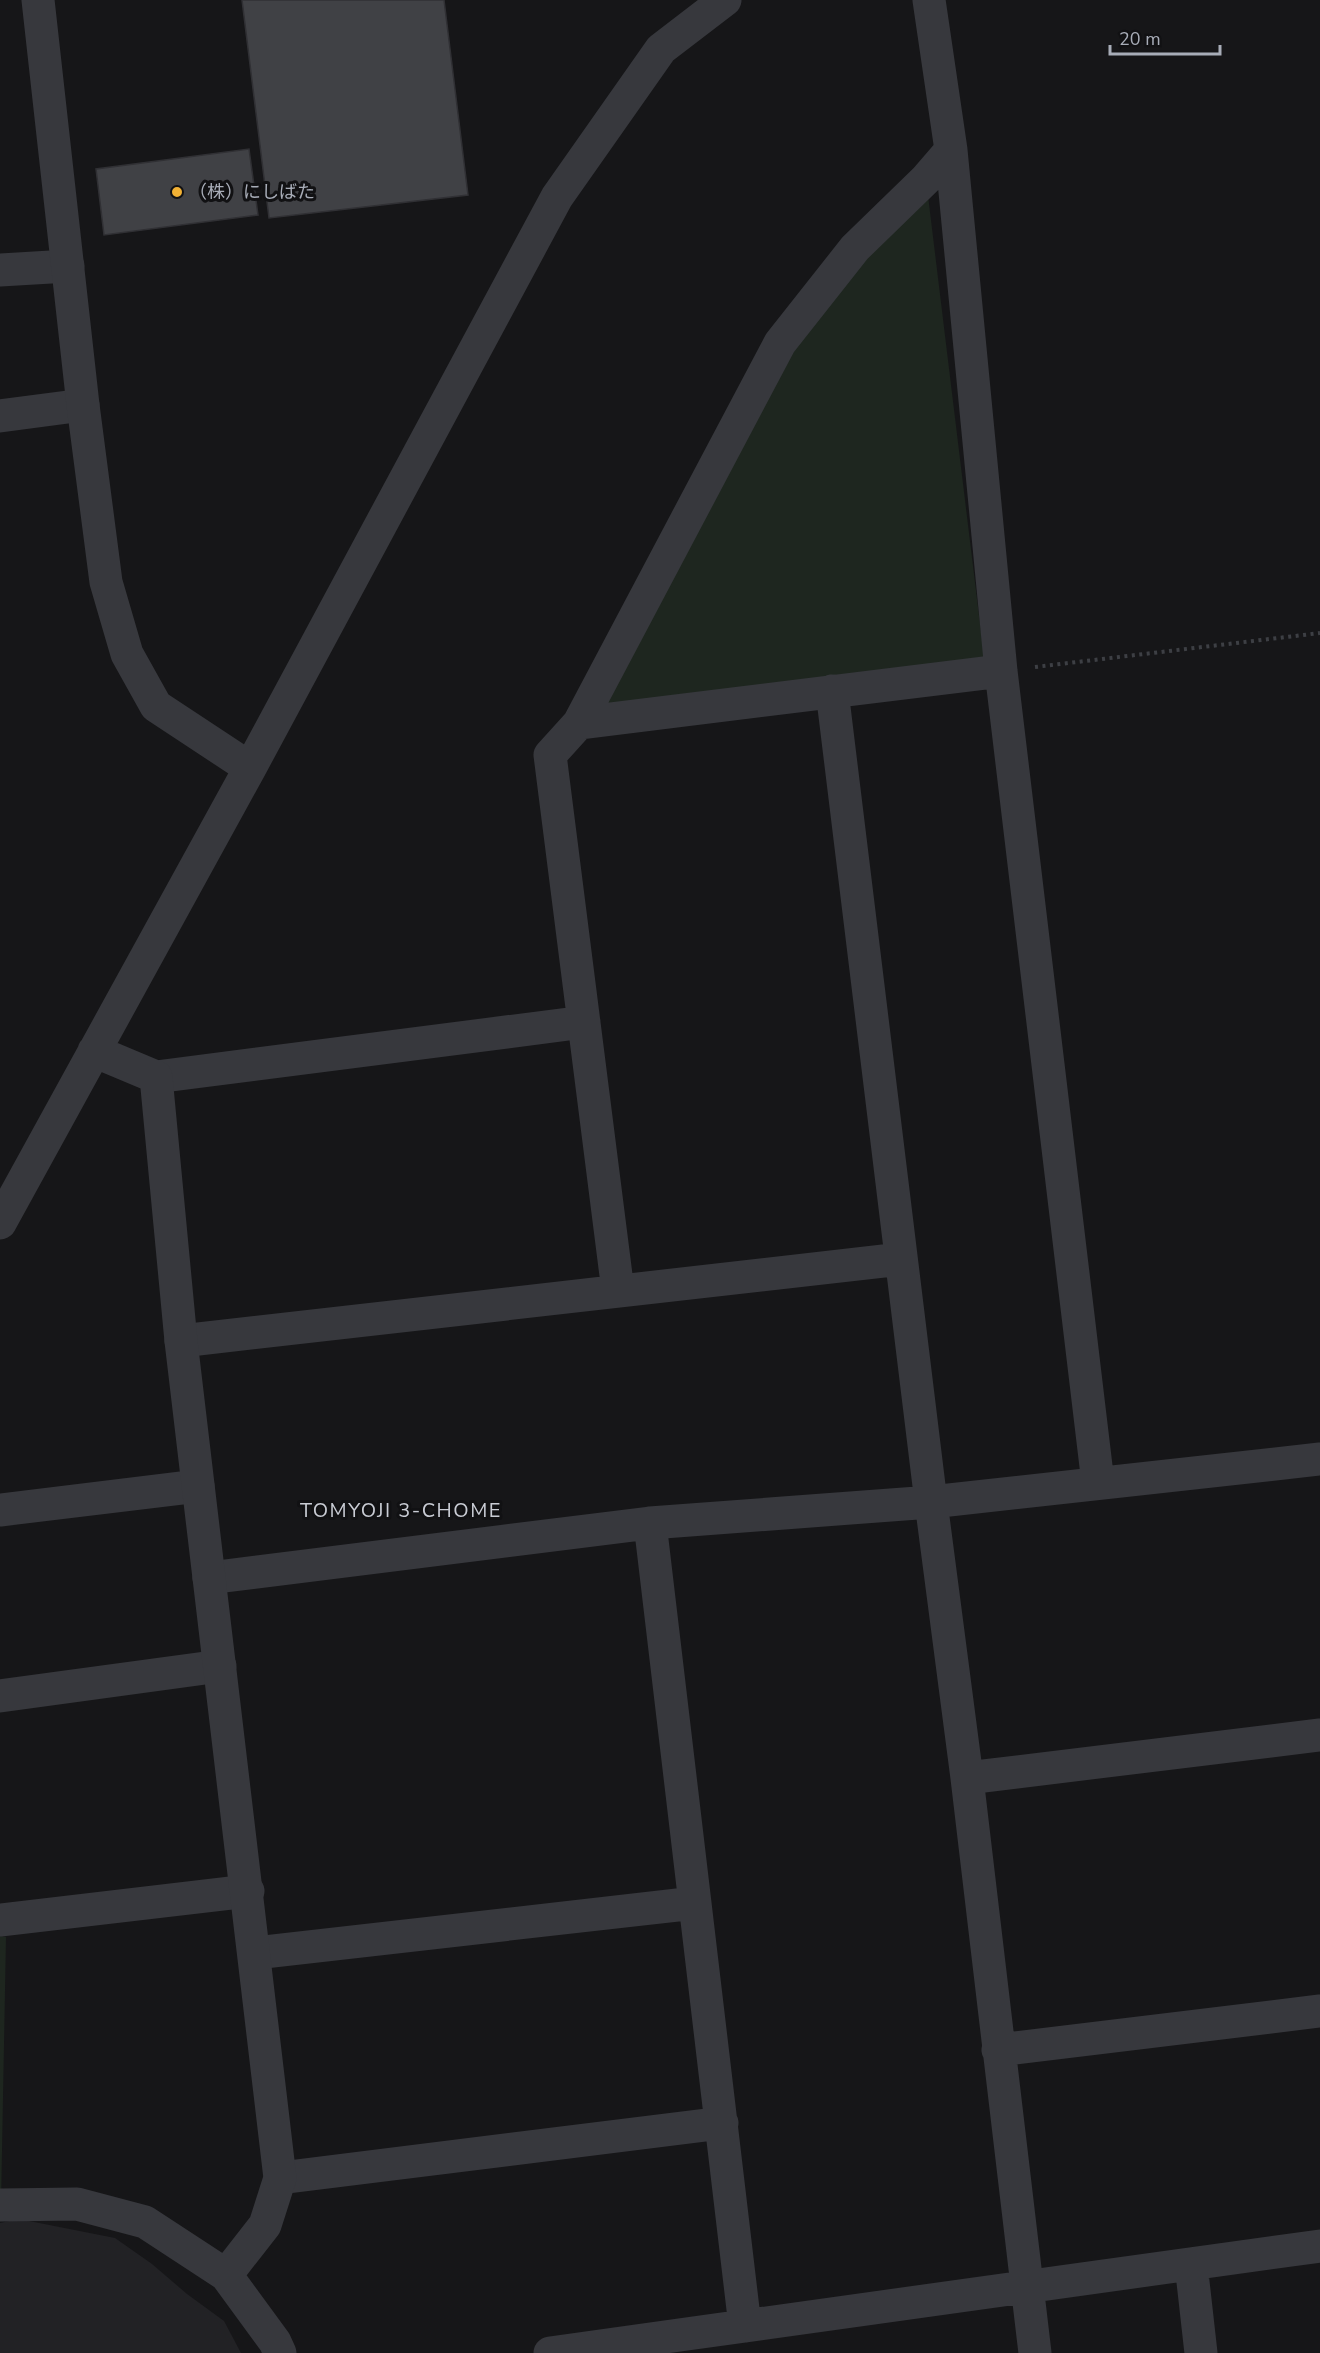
<svg xmlns="http://www.w3.org/2000/svg" width="1320" height="2353" viewBox="0 0 1320 2353" font-family="'Nunito Sans','Noto Sans JP',sans-serif">
  <style>
    .built { fill: #222225 }
    .green { fill: #1e261f }
    .building { fill: #404145; stroke: #303034; stroke-width: 1.5 }
    .lines { fill: none; stroke-linecap: round; stroke-linejoin: round }
    .path { stroke: #3d3f44; stroke-width: 4; stroke-dasharray: 3 4.5; stroke-linecap: butt }
    .minor { stroke: #37383d; stroke-width: 33 }
    .tertiary { stroke: #37383d; stroke-width: 33 }
    .poi-dot { fill: #f2b134; stroke: #111113; stroke-width: 2 }
    .labels { text-anchor: middle; stroke-width: 6; stroke-linejoin: round; paint-order: stroke }
    .poi-label { font-size: 18px; fill: #a8adb8; stroke: #111113; text-anchor: start }
    .neighbourhood-label { font-size: 20px; letter-spacing: 1.5px; fill: #c9ccd4; stroke: #111113 }
  </style>
  <rect width="100%" height="100%" fill="#161618"/>
  <path class="built" d="M19,2219L115,2238L152,2264L187,2294L224,2321L241,2353H0V2223Z"/>
  <path class="green" d="M926,179L986,673L599,720L780,343Z
    M0,1936L6,1937L1,2205H0Z"/>
  <path class="building" d="M242,0H444L468,195L269,218Z
    M249,149L258,215L104,235L96,169Z"/>
  <g class="lines">
    <path class="path" d="M1035,667L1320,633"/>
    <path class="minor" d="M929,0L951,150L1001,671L1098,1483
      M0,270L68,266
      M0,416L83,405
      M832,691L931,1502L967,1778L1035,2353
      M579,723L1001,671
      M156,1077L584,1022
      M618,1291L550,755L579,723L780,343L855,248L926,179L951,150
      M181,1341L901,1259
      M0,1510L198,1486
      M650,1523L745,2326
      M209,1578L650,1523L931,1502L1320,1459
      M0,1696L220,1666
      M967,1778L1320,1735
      M0,1920L248,1891
      M255,1953L695,1903
      M998,2050L1320,2011
      M280,2178L722,2123
      M1191,2264L1201,2353
      M550,2353L1320,2246"/>
    <path class="tertiary" d="M38,0L83,405L106,582L127,654L156,706L250,768
      M94,1051L156,1077L181,1341L280,2178L265,2225L226,2275L275,2342L280,2353
      M0,1223L250,768L557,197L661,49L725,0
      M0,2205L77,2204L145,2222L226,2275"/>
  </g>
  <circle class="poi-dot" cx="177" cy="192" r="6"/>
  <g class="labels">
    <g class="poi-label">
      <text x="189" y="198">（株）にしばた</text>
    </g>
    <g class="neighbourhood-label">
      <text x="401" y="1517">TOMYOJI 3-CHOME</text>
    </g>
  </g>
  <path d="M1110 45v9h110v-9" fill="none" stroke="#a8adb8" stroke-width="3"/>
  <text x="1119" y="45" font-size="18" fill="#a8adb8" stroke="#111113" stroke-width="4.5" paint-order="stroke">20 m</text>
</svg>
